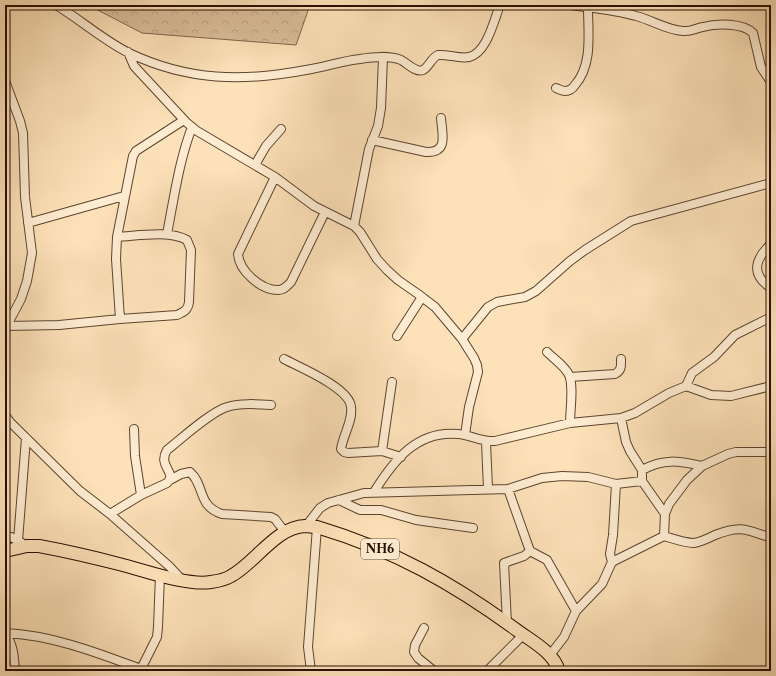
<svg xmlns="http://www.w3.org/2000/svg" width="776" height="676" viewBox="0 0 776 676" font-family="'Libre Caslon Text',serif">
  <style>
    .forest { fill: url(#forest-crowns); stroke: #80664c }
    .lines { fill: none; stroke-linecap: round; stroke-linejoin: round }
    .minor-casing { stroke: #5d442e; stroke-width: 10 }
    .highway-casing { stroke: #280f00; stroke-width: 14 }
    .minor { stroke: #feecd1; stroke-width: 8 }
    .highway { stroke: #fde1b8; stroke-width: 12 }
    .labels { text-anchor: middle; stroke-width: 3; stroke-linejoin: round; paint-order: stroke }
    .shield { fill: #feecd1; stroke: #68513f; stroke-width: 1 }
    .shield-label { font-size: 12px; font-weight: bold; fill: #280f00 }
  </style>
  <defs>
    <pattern id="forest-crowns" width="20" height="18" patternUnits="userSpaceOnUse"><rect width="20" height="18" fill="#d9bd99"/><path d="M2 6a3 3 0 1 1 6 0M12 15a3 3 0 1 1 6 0" fill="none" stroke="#baa182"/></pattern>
  </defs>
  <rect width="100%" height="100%" fill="#fde1b8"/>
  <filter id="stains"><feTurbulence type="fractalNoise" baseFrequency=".005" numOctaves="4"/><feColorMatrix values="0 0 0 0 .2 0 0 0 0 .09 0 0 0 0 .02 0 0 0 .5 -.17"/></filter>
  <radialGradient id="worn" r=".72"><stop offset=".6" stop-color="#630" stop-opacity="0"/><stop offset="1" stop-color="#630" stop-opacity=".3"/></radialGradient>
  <path class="forest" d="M88,5H310L296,45L142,33Z"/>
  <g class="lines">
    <defs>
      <path id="minor" d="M56,5C81,20 103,40 129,53C188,81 243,82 306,70C324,67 342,61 360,59C373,57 389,55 401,60C407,63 416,73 423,70C429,67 431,58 438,55C448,54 459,59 469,57C487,53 494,20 500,5
        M570,5C592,8 615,10 636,16C652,20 666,30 683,31C691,32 696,28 703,27C717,23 743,23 753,33L761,67L771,82
        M128,52L134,66L186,122L197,131L275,177L314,206L354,226L360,232L377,259L387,270L398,280L418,294L435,307L462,339L474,358L477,365L478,372L469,407L465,435
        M5,81L20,121L23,133L25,197L32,253L27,281L21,299L5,329
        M556,88C559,89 562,91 565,91C570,91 573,88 575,85C593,65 588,32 588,8
        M372,140L426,152C449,153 442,134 441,118
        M255,165L266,146L281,129
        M275,177L238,254C239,271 261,290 278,290C284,290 287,286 291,282L325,212
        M28,223L124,196
        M354,226L369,149L378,126L381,108L383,57
        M167,234C174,198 179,161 192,127
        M771,244C755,259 750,274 771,288
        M120,319L116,259L117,237L133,156L136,151L184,120
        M7,326L59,325L120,319L177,315C184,312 188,310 189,302L191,250L187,240C168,230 138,236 117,237
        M397,336L422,297
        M462,339L488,307L497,302L525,297L536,291L570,261L585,250L631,221L771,183
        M547,352C554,359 565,366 569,375C574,386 570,410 570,423
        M284,359C299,367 350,388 351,407C353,421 343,435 341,449L344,452L348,453L382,451L401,457
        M570,377L615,374C622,370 621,366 621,359
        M686,386L692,373L714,357L735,335L771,317
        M5,415L10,422L80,491L110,514L169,566L182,580
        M621,418L626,442L630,451L642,470V481L665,514
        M134,429L135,456L141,495
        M486,442L488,489
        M382,451L392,382
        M642,470C664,458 678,461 702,466
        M170,480L181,474L190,472C205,485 197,506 222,514L271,517L275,519L285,532
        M508,489L530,551L547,560L576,611
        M374,492C394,460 417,430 458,434C471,435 481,442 495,441L570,423L621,418L635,413L669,393L686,386L711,395L731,396L771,386
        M339,500L360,510H381L416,520L473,528
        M110,514L141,495L167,483C178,472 157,467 167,450C181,439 212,411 227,407C241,403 256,404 271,405
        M306,526L320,508L328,503L364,493L508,489L542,478L562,476L588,477L616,484L642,481
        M5,536L11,537L22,543
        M664,536L665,514L669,504L687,480L702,466L728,454L736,452H771
        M18,541L26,438
        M612,562L610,554L613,535L616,484
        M507,623L504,563L524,556L530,551
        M424,628L415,645L414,652L418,658L434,671
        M5,633C52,635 98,653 141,669
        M5,634C14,645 14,658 15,671
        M550,655L564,637L576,611L602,584L612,562L664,536C674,539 685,543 694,543C701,542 709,538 715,535C740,525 746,529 771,538
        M140,671L157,637L158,627L160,575
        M311,671L308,647L317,527
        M487,671L523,635"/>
      <path id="highway" d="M5,551L27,546H39C66,551 92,557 119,564C144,570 186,586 211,582C218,581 225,580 231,576C255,563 276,527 305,526C309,526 313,527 317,527C394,550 454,584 518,631C533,642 553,652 559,671"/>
    </defs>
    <use href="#minor" class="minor-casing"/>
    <use href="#highway" class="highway-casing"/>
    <use href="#minor" class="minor"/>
    <use href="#highway" class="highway"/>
  </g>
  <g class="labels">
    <rect class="shield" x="361" y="539" width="38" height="20" rx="3"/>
    <g class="shield-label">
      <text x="380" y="553">NH6</text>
    </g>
  </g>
  <rect width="776" height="676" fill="none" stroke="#fde1b8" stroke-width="20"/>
  <rect x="6" y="6" width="764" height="664" fill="none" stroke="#280f00" stroke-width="2"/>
  <rect x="10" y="10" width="756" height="656" fill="none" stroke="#280f00"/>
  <rect width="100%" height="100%" filter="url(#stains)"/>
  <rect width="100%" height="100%" fill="url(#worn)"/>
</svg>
